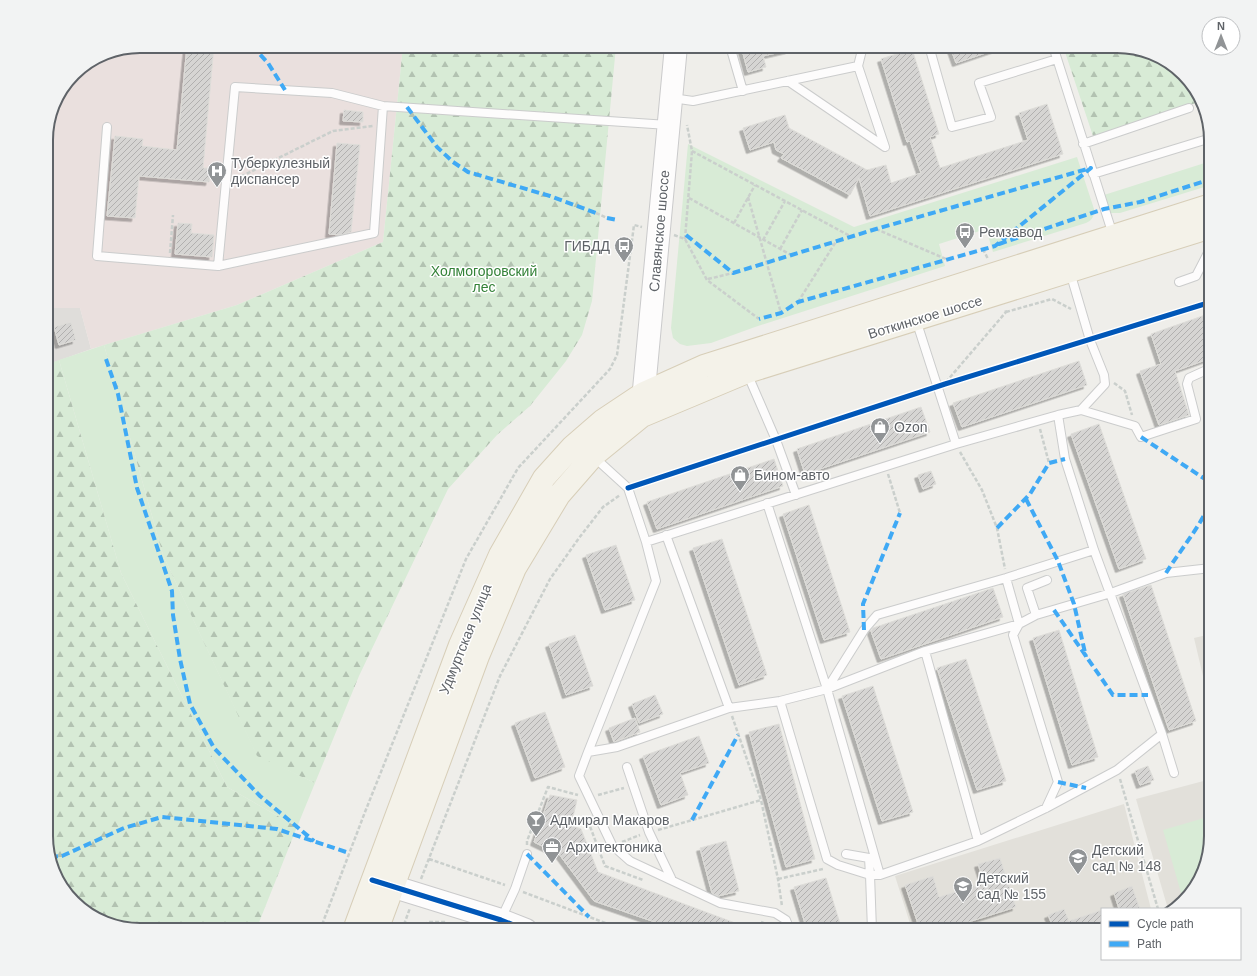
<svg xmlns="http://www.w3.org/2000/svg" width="1257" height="976" viewBox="0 0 1257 976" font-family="Helvetica,sans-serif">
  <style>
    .industrial { fill: #dfddda }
    .education { fill: #e2e0da }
    .medical { fill: #eae0de }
    .grass { fill: #d8ebd6 }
    .forest { fill: url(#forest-firs) }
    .building { fill: url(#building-hatch); stroke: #deddd9; filter: url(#shadow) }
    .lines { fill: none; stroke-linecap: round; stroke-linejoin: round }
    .lane-casing { stroke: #cbcccc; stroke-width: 10 }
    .secondary-casing { stroke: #cacacb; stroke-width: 24 }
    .primary-casing { stroke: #d7ceb8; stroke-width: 24 }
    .path { stroke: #cacfcc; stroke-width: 2.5; stroke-dasharray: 4 2; stroke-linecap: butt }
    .lane { stroke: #fdfcfc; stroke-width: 8 }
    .secondary { stroke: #fdfcfc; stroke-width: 22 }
    .primary { stroke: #f4f2e9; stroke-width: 22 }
    .quiet { stroke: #3fa9f5; stroke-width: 4; stroke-dasharray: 8 4; stroke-linecap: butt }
    .cycleway-casing { stroke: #fff; stroke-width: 8 }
    .cycleway { stroke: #0057b8; stroke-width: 5 }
    .labels { text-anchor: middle; stroke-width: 3; stroke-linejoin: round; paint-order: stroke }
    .poi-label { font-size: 14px; fill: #5f6368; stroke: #fff; text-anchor: start }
    .street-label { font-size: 14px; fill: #5f6368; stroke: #fff }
    .park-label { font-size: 14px; fill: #348238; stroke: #fff }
    .rim { fill: none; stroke: #5f6368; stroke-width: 2 }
  </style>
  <defs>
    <pattern id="forest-firs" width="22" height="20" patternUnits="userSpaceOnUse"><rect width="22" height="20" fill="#d8ebd6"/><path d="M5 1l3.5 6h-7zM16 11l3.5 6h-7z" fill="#b2c2b1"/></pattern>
    <pattern id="building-hatch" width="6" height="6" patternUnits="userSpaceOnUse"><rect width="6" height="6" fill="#d6d5d3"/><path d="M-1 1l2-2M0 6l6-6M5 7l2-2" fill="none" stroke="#b1b0af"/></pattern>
    <filter id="shadow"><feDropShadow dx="-3.5" dy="3.5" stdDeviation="0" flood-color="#0004"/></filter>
  </defs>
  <rect width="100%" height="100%" fill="#efeeea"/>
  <path class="industrial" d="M46,308H80L91,349L49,364Z"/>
  <path class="education" d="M1211,634V710L1194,638Z
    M1211,779V836L1191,893L1172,909H1168L1136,799Z
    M1124,804L1151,909H1102V930H912L895,876Z"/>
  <path class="medical" d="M140,46H403L383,242L237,305L91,349L80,308H46V134L56,98L78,69L104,53Z"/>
  <path class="grass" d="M688,144L854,227L1077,157L1094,209C1094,216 1093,220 1086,223L993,252L986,229L939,244L945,266L755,327L711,343L687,346L680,344L673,338L671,328Z
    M1211,161V185L1120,213H1111L1108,210L1104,195Z
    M104,345L163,555L257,755L315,783L297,827L227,787L121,573L59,360Z
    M1211,816V836L1191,893L1183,900L1163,830Z"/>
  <path class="forest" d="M403,46H616L592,301L582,335L566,361L530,406L497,435L448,489L359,676L315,783L257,756L163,555L104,345L237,305L383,242Z
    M1063,46H1117L1174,66L1202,101L1093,136Z
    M59,360L121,573L227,787L297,827L256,930H140L83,910L56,878L46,842V365Z"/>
  <path class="building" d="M187,46H214L203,168H211L209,182L139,176L135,218L107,216L115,136L143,139L142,146L177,150Z
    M741,46H789V50L763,56L766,67L748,72Z
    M950,46H1000V48L956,63Z
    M912,49L939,134L930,137L940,168L1028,140L1019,113L1047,104L1063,154L870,216L859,178L850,195L781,158L784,154L776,150L774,142L750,150L743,128L785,115L789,128L867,170L886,165L891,183L921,173L910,141L907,142L881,59Z
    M344,110L363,112V122L343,121Z
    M337,143L360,145L351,232L340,235L329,234Z
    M178,223L192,224L191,233L214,235L212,257L175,254Z
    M1211,313V358L1175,371L1189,415L1159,425L1140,371L1161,364L1151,334Z
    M71,322L76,340L59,345L54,327Z
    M1079,361L1087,385L962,427L953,403Z
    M921,407L930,432L805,474L797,449Z
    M1099,424L1146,559L1119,569L1071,434Z
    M774,459L783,486L657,529L647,502Z
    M931,471L936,484L923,489L918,475Z
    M809,505L850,632L824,640L783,514Z
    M722,539L767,675L739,685L693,548Z
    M616,545L635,600L605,610L586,555Z
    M1151,585L1196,721L1169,730L1123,594Z
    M993,588L1003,617L881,659L871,631L873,628Z
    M1059,630L1098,757L1072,765L1033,638Z
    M575,635L593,686L566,695L549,644Z
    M966,659L1006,781L977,790L937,668Z
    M873,686L913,812L882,821L842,696Z
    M655,695L663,714L639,723L632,704Z
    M545,712L565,767L535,778L515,723Z
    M635,718L640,732L614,742L609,728Z
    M779,724L815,859L786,867L749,732Z
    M699,736L709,763L680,773L688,795L661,805L643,756Z
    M1148,766L1154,780L1140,785L1135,771Z
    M550,795L577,800L571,825L581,829L598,872L754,930H678L594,901L559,854L534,842Z
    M726,841L739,891L718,896L712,893L700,848Z
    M1000,858L1016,907L943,930H920L905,885L933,876L939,897L984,883L978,864Z
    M826,878L842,930H807L794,887Z
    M1132,886L1140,909H1119L1114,893Z
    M1064,909L1069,921L1102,910V930H1049L1048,928L1053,927L1048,915Z"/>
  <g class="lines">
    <defs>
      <path id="lane" d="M929,46L952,127L991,117L979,83L1057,59
        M1053,46L1113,235
        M732,53L743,91
        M858,66L863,46
        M672,98L693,101L858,66L885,147L788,81
        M107,127L97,256L218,266L235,87L332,93L383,106L668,125
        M1083,144L1189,108
        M1093,174L1211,138
        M218,266L374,233L383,106
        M1179,282L1196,276L1211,247
        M916,320L956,444
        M747,373L776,440L796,495
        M1081,410L1135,426L1141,437L1196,419L1187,384L1189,378L1211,368
        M594,457L628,488L646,542
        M767,503L827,689L880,875
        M666,535L729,708
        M1006,578L1019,624L1013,635L1058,782L1046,808
        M1036,615L1027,588L1047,580
        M925,651L978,841
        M827,689L864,630L877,615L1006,578L1094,550
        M780,701L827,859L838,865L870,875L869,858L846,854
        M1162,734L1174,773
        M588,752L656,581L646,542L956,444L1058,415L1081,410L1105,384L1104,375L1090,340L1070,272
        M627,767L649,832L671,878
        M501,919L515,889L527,854
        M790,930L786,920L775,913L720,903L630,861L612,845L579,776L588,752L617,747L729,708L780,701L827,689L925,651L1019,624L1036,615L1111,593L1166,573L1211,568
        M872,930L870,875H880L978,841L1046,808L1117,770L1162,734L1094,550L1065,459L1058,415"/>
      <path id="secondary" d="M642,411L676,46
        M375,881L501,920L526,930"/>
      <path id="primary" d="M354,930L460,645L500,555L544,478L572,447L602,421L644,393L704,366L1211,205
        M377,930L478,656L515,568L559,495L593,456L642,416L747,372L1211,227"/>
    </defs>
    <use href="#lane" class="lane-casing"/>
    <use href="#secondary" class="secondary-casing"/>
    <use href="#primary" class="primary-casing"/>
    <path class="path" d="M692,151L850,236
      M236,179L333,131L373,126
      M748,197L781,313
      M689,198L791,255
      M596,213L607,218
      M734,223L755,185
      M876,229L946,259
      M674,235L685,239L707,280L759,319
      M685,239L692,151L687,125
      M763,240L785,201
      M780,249L802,210
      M983,249L988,259
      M170,253L173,215
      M708,279L733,273
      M798,302L837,240
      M1006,312L1052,299L1071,309
      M1099,337L1211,302
      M946,382L1006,312L1005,309
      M1114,383L1125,391L1132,415
      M946,384L1081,342
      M1040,429L1049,463
      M784,437L930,389
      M960,452L982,490L997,528L1005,569
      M888,474L900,513
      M636,485L766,443
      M732,716L761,800L778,879L782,906
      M1120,779L1158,909
      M598,795L624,788
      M588,821L605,866L643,880
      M658,830L761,800
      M622,842L640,835
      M527,845V841L548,787L578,795
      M429,859L505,885
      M421,879L500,676L550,579L579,538L603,507L620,495
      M778,879L823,869
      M523,892L624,930
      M761,922L777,928
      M320,930L365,812L466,559L518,468L610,369L617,355L634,225L642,227
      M402,930L410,908
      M413,930L429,922H446"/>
    <use href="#lane" class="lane"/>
    <use href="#secondary" class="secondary"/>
    <use href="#primary" class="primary"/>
    <path class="quiet" d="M252,46L268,63L285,90
      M407,107L437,147L453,162L468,172L550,196L596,213
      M607,218L617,220
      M686,235L733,273L876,229L1091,168L995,246L798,302L781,313L759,319
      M999,244L1104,209L1140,202L1211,179
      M106,359L118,394L137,488L172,591L173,615L180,659L190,704L214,748L260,796L314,841
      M1141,437L1211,483
      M1026,499L1058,561L1074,604L1086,657
      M997,528L1030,494L1049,463L1065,459
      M1166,573C1181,549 1200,527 1211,501
      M1054,610L1113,695H1148
      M864,630L863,604L900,513
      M1058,782L1086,788
      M692,820L738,735
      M527,854L589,917
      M50,857L62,856L124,828L162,817L277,829L349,853"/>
    <defs>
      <path id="cycleway" d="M628,488L945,384L1211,302
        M372,880L501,920L526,930"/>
    </defs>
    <use href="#cycleway" class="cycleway-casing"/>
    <use href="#cycleway" class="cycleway"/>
  </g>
  <defs>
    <symbol id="hospital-pin" viewBox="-11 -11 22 30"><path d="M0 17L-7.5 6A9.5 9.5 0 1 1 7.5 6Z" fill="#919496" stroke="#fff"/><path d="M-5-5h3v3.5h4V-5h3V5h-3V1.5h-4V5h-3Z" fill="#fff"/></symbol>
    <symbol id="bus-pin" viewBox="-11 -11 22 30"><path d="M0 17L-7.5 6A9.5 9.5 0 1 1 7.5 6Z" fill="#919496" stroke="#fff"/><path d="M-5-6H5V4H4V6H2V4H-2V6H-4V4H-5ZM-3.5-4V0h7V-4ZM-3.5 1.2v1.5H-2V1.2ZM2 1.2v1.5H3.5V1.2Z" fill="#fff"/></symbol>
    <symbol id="shop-pin" viewBox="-11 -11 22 30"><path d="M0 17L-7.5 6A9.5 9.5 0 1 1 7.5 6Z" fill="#919496" stroke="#fff"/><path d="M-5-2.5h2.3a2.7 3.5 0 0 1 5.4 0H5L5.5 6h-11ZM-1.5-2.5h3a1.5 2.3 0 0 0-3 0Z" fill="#fff"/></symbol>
    <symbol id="bar-pin" viewBox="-11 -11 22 30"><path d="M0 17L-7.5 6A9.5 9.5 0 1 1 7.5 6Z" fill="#919496" stroke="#fff"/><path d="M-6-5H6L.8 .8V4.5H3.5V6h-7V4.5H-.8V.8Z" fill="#fff"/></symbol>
    <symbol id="office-pin" viewBox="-11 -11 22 30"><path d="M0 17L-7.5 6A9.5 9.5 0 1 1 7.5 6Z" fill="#919496" stroke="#fff"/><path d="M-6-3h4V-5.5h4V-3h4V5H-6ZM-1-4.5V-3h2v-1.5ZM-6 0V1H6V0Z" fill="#fff"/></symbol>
    <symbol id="school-pin" viewBox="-11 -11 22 30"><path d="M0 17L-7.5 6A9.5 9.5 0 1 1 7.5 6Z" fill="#919496" stroke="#fff"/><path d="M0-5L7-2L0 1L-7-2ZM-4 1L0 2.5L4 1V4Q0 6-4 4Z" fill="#fff"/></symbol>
  </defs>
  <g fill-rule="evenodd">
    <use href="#hospital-pin" x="206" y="160" width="22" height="30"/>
    <use href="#bus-pin" x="954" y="221" width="22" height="30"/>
    <use href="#bus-pin" x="613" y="235" width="22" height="30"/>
    <use href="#shop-pin" x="869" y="416" width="22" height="30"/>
    <use href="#shop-pin" x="729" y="464" width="22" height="30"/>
    <use href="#bar-pin" x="525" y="809" width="22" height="30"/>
    <use href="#office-pin" x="541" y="836" width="22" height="30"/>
    <use href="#school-pin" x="1067" y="847" width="22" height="30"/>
    <use href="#school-pin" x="952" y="875" width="22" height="30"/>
  </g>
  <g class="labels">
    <g class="poi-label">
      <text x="231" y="168">Туберкулезный<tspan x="231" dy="16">диспансер</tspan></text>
      <text x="979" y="237">Ремзавод</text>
      <text x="610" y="251" text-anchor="end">ГИБДД</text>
      <text x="894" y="432">Ozon</text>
      <text x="754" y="480">Бином-авто</text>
      <text x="550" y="825">Адмирал Макаров</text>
      <text x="566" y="852">Архитектоника</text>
      <text x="1092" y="855">Детский<tspan x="1092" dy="16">сад № 148</tspan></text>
      <text x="977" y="883">Детский<tspan x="977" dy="16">сад № 155</tspan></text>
    </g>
    <g class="street-label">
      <text transform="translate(659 231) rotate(-85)" y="5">Славянское шоссе</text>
      <text transform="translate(925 317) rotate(-17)" y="5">Воткинское шоссе</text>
      <text transform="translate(465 639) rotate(-68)" y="5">Удмуртская улица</text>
    </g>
    <g class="park-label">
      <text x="484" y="276">Холмогоровский<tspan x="484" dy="16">лес</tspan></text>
    </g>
  </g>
  <path d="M0 0H1257V976H0ZM140 53H1117A87 87 0 0 1 1204 140V836A87 87 0 0 1 1117 923H140A87 87 0 0 1 53 836V140A87 87 0 0 1 140 53Z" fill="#f2f3f3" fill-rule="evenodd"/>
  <path class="rim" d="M140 53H1117A87 87 0 0 1 1204 140V836A87 87 0 0 1 1117 923H140A87 87 0 0 1 53 836V140A87 87 0 0 1 140 53Z"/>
  <rect x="1101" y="908" width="140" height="52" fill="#ffffff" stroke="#bfc1c3"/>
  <rect x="1109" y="921" width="20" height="6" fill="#0057b8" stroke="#bfc1c3"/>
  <text x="1137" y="928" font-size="12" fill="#5f6368">Cycle path</text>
  <rect x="1109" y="941" width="20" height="6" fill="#3fa9f5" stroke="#bfc1c3"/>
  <text x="1137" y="948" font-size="12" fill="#5f6368">Path</text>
  <g transform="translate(1221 36)"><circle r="19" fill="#ffffff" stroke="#bfc1c3"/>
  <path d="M0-3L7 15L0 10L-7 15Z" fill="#919496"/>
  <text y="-6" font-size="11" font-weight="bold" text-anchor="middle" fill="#5f6368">N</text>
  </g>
</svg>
